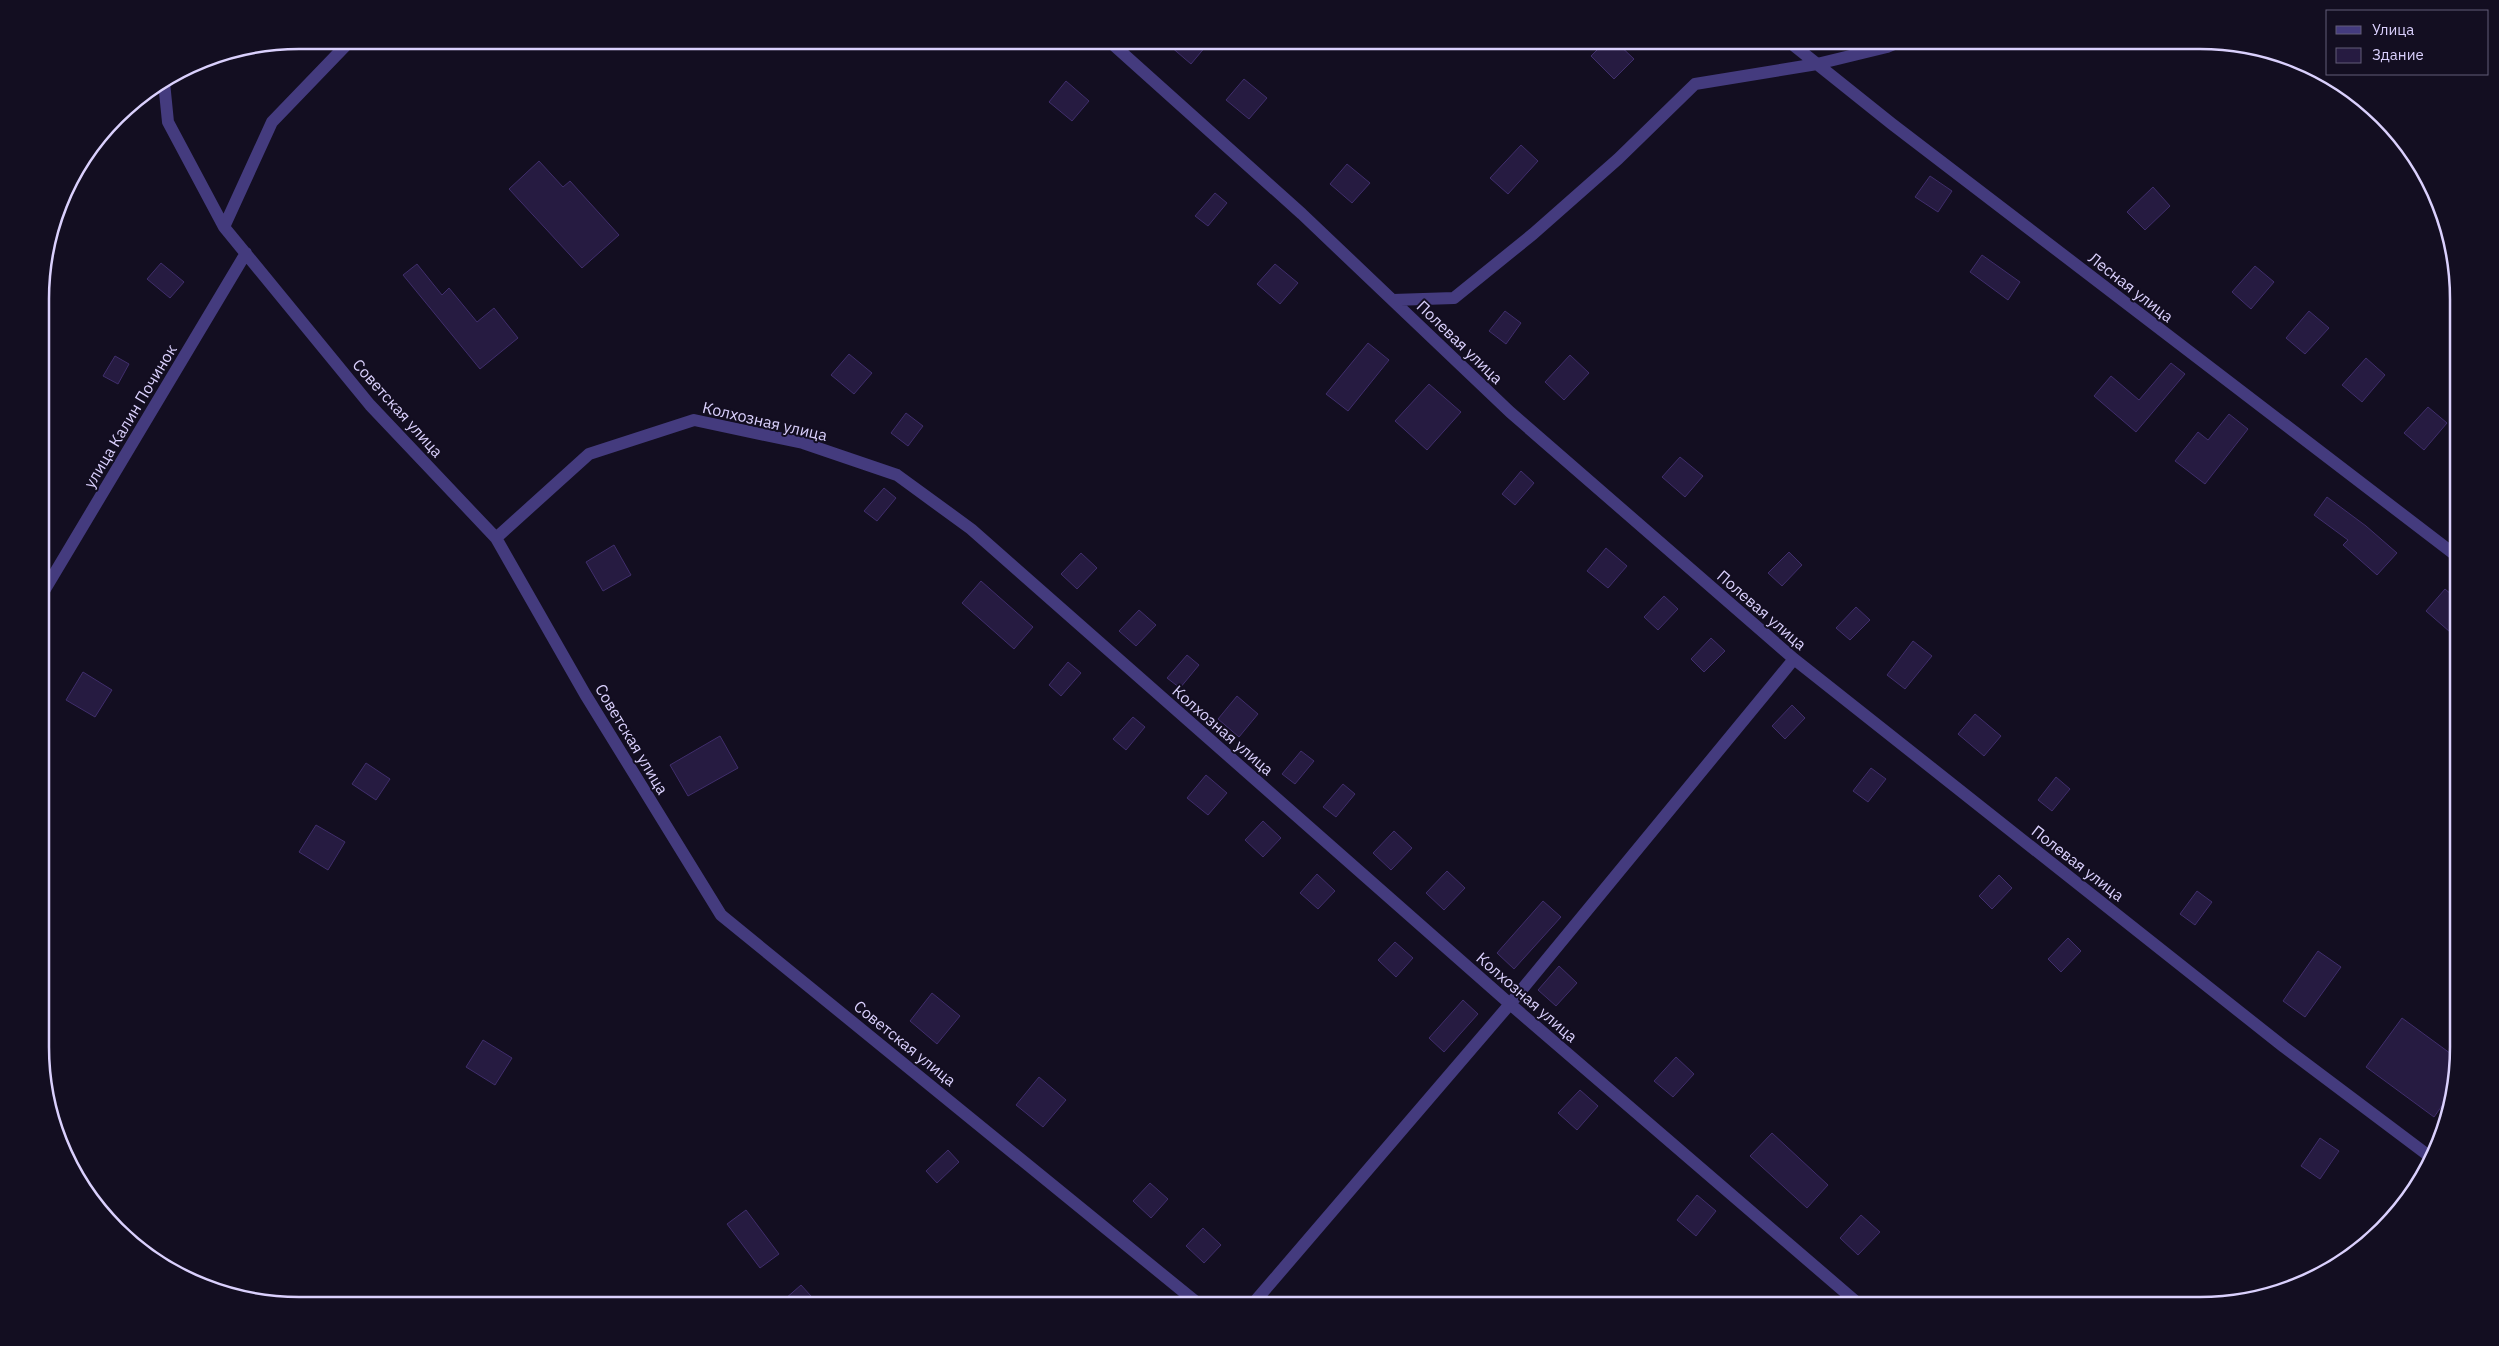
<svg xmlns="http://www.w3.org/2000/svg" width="2499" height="1346" viewBox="0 0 2499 1346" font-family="'IBM Plex Sans',sans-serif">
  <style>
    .building { fill: #261b41; stroke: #402e6c }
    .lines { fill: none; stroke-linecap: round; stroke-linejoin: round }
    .minor { stroke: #443b7e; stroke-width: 12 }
    .labels { text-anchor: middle; stroke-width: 4; stroke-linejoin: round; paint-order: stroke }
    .street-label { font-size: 16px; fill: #dad0fd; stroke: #130e21 }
    .rim { fill: none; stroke: #dad0fd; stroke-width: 2.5 }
  </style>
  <rect width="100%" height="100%" fill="#130e21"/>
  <path class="building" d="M1163,40H1211L1191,64Z
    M1607,40H1614L1634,59L1614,79L1591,56Z
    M1244,79L1267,98L1249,119L1226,100Z
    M1066,81L1089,101L1072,121L1049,102Z
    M1521,145L1538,161L1508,194L1490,178Z
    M539,161L563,187L570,181L619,235L582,268L509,189Z
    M1347,164L1370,183L1352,203L1330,184Z
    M1930,176L1952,191L1938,212L1915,197Z
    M2153,187L2170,206L2145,230L2127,212Z
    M1215,193L1227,203L1208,226L1195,216Z
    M1982,255L2020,282L2008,300L1970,272Z
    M161,263L184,282L170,298L147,279Z
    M417,264L442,295L449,288L477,322L494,308L518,338L480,369L403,275Z
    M1275,264L1298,283L1280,304L1257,284Z
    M2255,266L2274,282L2251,309L2232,292Z
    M1505,311L1521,323L1506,344L1489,331Z
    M2309,311L2329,328L2305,354L2286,338Z
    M1368,343L1389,360L1348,411L1326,394Z
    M849,354L872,373L854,394L831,375Z
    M1570,355L1589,373L1564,400L1545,382Z
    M115,356L129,364L118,384L103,376Z
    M2366,358L2385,375L2362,402L2342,385Z
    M2171,363L2185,374L2136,432L2094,396L2111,376L2139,400Z
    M1429,384L1461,412L1427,450L1395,421Z
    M2428,407L2447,423L2424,450L2404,433Z
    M906,413L923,426L908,446L891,433Z
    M2229,414L2248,429L2205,484L2175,461L2198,432L2208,440Z
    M1680,457L1703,476L1685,497L1662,477Z
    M1521,471L1534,483L1515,505L1502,494Z
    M884,488L896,498L877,521L864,511Z
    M2327,497L2366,526L2397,553L2377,575L2343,545L2348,540L2314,515Z
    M614,545L631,575L603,591L586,562Z
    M1606,548L1627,566L1608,588L1587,571Z
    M1789,552L1802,565L1782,586L1768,573Z
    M1081,553L1097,568L1077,589L1061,574Z
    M981,581L1033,627L1014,649L962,603Z
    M2445,589L2458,600V639L2426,611Z
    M1664,596L1678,609L1658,630L1644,617Z
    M1856,607L1870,620L1850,640L1836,628Z
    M1139,610L1156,625L1136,646L1119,631Z
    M1711,638L1725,651L1704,672L1691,659Z
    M1913,641L1932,656L1905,689L1887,675Z
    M1187,655L1199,665L1180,688L1167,678Z
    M1068,662L1081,673L1061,696L1049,685Z
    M83,672L112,690L95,717L66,700Z
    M1237,696L1258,714L1239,737L1218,719Z
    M1792,705L1805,718L1785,739L1772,726Z
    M1975,714L2001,736L1984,756L1958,734Z
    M1133,717L1145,727L1126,750L1113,739Z
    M720,736L738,768L688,796L670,765Z
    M1301,751L1314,761L1295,784L1282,774Z
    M366,763L390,779L376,800L352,784Z
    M1871,768L1886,779L1868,802L1853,791Z
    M1206,775L1227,793L1208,815L1187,798Z
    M2056,777L2070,789L2052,811L2038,800Z
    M1343,784L1355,794L1336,817L1323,807Z
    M1263,821L1281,838L1263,857L1245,840Z
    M316,825L345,842L328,870L299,852Z
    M1394,831L1412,848L1391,870L1373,853Z
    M1447,871L1465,888L1444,910L1426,893Z
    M1317,874L1335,891L1318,909L1300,893Z
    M1999,875L2012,888L1992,909L1979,896Z
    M2197,891L2212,902L2195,925L2180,914Z
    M1543,901L1561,917L1514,969L1497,953Z
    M2068,938L2081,951L2061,972L2048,959Z
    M1395,942L1413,958L1396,977L1378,960Z
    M2318,951L2341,967L2305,1017L2283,1001Z
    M1559,966L1577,983L1556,1006L1538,990Z
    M932,993L960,1016L937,1044L910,1021Z
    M1463,1000L1478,1014L1444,1052L1429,1038Z
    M2402,1018L2458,1059L2454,1089L2434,1117L2366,1067Z
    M483,1040L512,1058L495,1085L466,1067Z
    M1676,1057L1694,1074L1673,1097L1654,1081Z
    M1039,1077L1066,1100L1043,1127L1016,1105Z
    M1580,1090L1598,1106L1577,1130L1558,1113Z
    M1772,1133L1828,1185L1807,1208L1750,1156Z
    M2320,1138L2339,1151L2320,1179L2301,1166Z
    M948,1150L959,1162L937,1183L926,1171Z
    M1150,1183L1168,1199L1151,1218L1133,1201Z
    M1697,1195L1716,1211L1696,1236L1677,1220Z
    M746,1210L779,1254L760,1268L727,1224Z
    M1861,1215L1880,1232L1858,1255L1840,1238Z
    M1203,1228L1221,1245L1204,1263L1186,1246Z
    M801,1285L820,1306H777Z"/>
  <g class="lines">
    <path class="minor" d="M1108,40L1302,214L1510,412L1794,659L2284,1047L2433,1159
      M1787,40L1892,124L2458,557
      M164,82L168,122L224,227L370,405L496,538L585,694L721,915L1201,1306
      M224,227L272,122L351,40
      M1393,300L1454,298L1533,234L1618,159L1695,84L1817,64L1887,47L1904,40
      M496,538L589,454L694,420L803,443L897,475L971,529L1510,1004L1861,1306
      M41,596L246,253
      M1251,1306L1510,1004L1794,659"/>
  </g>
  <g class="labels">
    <g class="street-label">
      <text transform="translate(2131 287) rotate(38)" y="6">Лесная улица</text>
      <text transform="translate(1460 342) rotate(44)" y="6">Полевая улица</text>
      <text transform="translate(398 408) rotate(48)" y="6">Советская улица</text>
      <text transform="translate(130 416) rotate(-59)" y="6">улица Калин Починок</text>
      <text transform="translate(765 421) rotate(13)" y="6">Колхозная улица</text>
      <text transform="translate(1762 610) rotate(41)" y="6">Полевая улица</text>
      <text transform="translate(1223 730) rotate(41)" y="6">Колхозная улица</text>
      <text transform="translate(632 739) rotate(59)" y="6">Советская улица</text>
      <text transform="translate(2078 863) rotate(38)" y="6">Полевая улица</text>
      <text transform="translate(1527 997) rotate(41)" y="6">Колхозная улица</text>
      <text transform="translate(905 1043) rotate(39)" y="6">Советская улица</text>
    </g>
  </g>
  <path d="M0 0H2499V1346H0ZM299 49H2200A250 250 0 0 1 2450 299V1047A250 250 0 0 1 2200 1297H299A250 250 0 0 1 49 1047V299A250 250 0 0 1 299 49Z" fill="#130e21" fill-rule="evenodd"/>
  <path class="rim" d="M299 49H2200A250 250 0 0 1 2450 299V1047A250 250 0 0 1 2200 1297H299A250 250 0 0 1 49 1047V299A250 250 0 0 1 299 49Z"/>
  <rect x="2326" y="10" width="162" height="65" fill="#130e21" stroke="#635c79"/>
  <rect x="2336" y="26" width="25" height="8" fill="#443b7e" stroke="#635c79"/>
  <text x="2372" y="35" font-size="15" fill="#dad0fd">Улица</text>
  <rect x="2336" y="48" width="25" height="15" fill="#261b41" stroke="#635c79"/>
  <text x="2372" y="60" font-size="15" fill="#dad0fd">Здание</text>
</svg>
